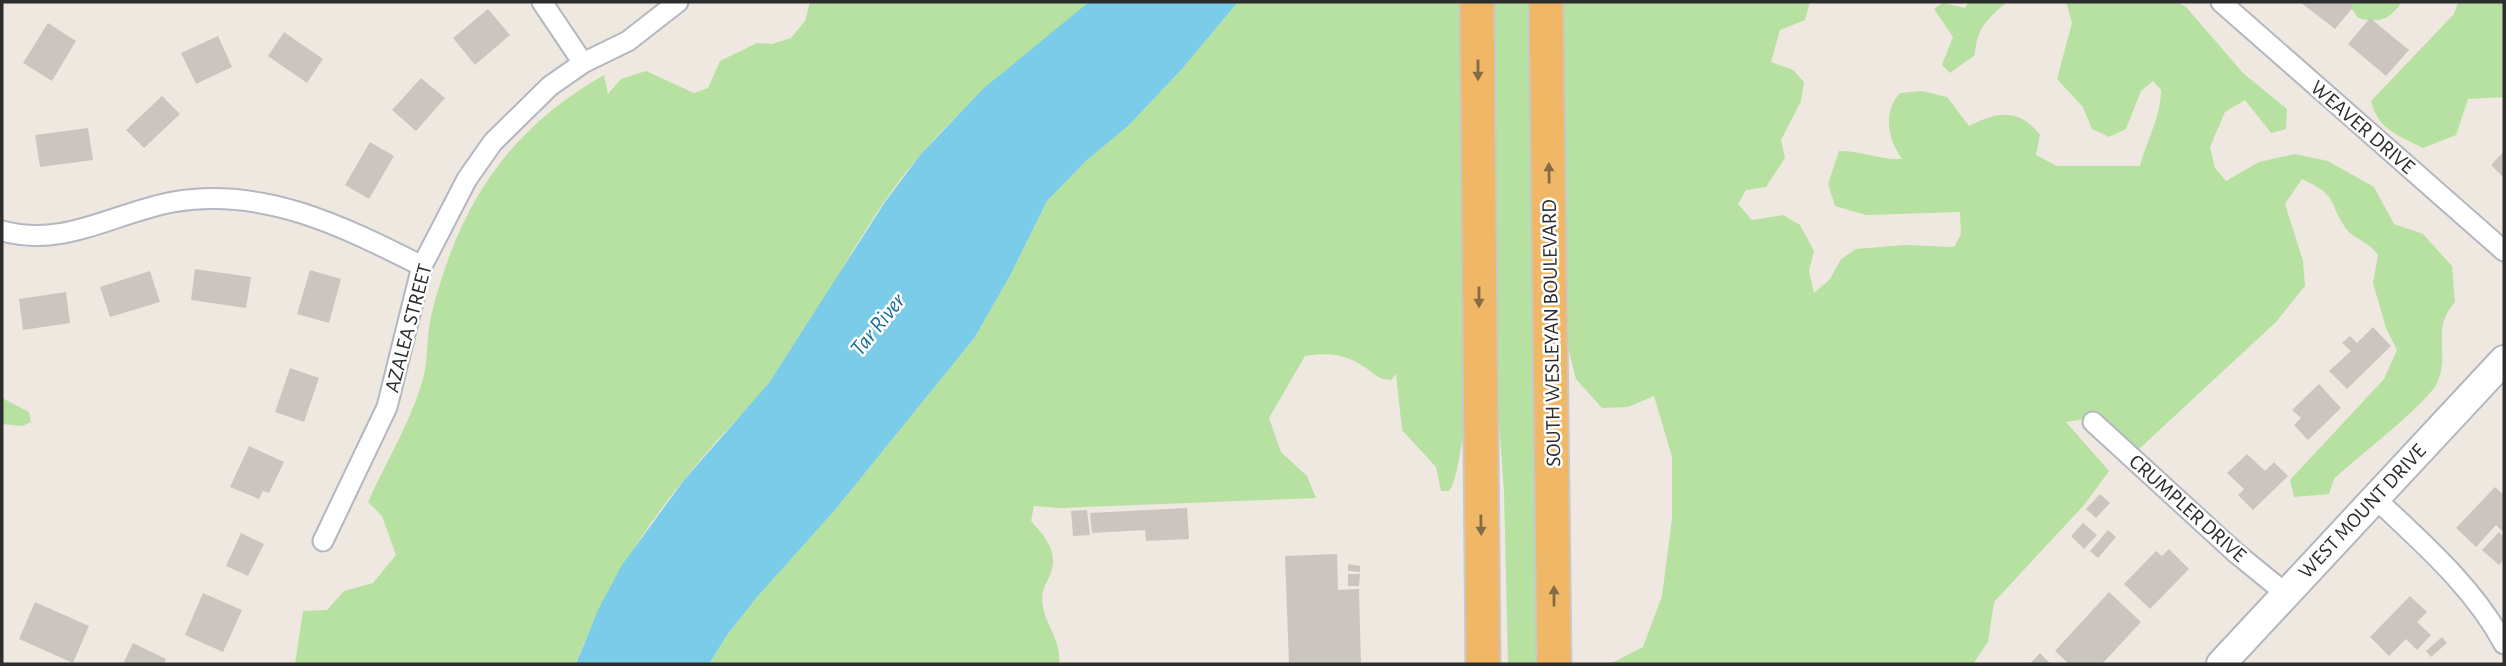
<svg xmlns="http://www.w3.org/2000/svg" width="2506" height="666" viewBox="0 0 2506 666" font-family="'Alegreya Sans',sans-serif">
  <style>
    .green { fill: #b6e1a1 }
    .water { fill: #7acce9 }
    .building { fill: #cac6bf }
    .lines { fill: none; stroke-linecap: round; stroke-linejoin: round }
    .minor-casing { stroke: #b4b7c0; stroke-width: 23 }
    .secondary-casing { stroke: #b4b7c0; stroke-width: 32 }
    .trunk-casing { stroke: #c8c8c8; stroke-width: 37 }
    .minor { stroke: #fff; stroke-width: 19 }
    .secondary { stroke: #fff; stroke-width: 28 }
    .trunk { stroke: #f0b866; stroke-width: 33 }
    .oneway { fill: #856c47 }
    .labels { text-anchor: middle; stroke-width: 5; stroke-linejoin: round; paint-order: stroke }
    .street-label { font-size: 21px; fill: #2d2d2d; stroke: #fff }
    .water-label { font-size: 23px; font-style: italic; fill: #156c9a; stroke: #fff }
  </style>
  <rect width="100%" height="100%" fill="#eee8e1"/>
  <path class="green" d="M810,2H1089C1032,53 971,96 921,154C861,223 824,310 769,383C751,407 728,427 709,450C652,515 606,583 576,664H295L303,611L327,610L344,591L373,583L396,555L382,516L368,502C386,462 416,413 425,370C428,351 427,332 432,312C459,206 507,130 604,75L608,94L621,79L646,71L694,93L708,88L720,61L757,43L772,44L791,38L805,21Z
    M1238,2H1461L1467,421C1460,441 1459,478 1449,491H1441L1436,467L1402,430L1396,374L1391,380C1377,379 1376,375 1366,368C1346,354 1328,352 1305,356L1269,418L1281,452L1307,476L1316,498L1059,508L1034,506L1031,521C1041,532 1055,547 1053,564C1051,581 1039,586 1043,607C1047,627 1062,643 1059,664H709L727,635L757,597L835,510L975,337L1011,274L1047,201L1087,160L1129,125L1181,70Z
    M1489,2H1534L1542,664H1508L1504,492L1495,368Z
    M1562,2H1810L1805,20L1780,30L1771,62L1793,70L1804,82L1801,101L1781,140L1785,158L1766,187L1746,190L1738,204L1752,220L1783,215L1800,225L1814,251L1809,271L1814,293L1830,279L1841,259L1856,249L1905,245L1954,247L1961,234L1960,212L1866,215L1835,206L1828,184L1839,151C1863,151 1879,160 1902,159C1888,139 1882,113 1900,93L1922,91L1947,97L1969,126C1996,112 2019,107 2040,135L2036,155L2057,166H2140C2147,140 2161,116 2161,90L2153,81L2141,91L2126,129L2109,137L2092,129L2083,107L2057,79L2072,23L2066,2H2177L2186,7L2243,73L2287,109L2286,129L2271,133L2245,100L2225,112L2210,147L2215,168L2226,181L2259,162L2295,154L2328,161L2374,187L2394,224L2423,234L2452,266L2455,302C2430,330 2451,353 2437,383C2426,405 2356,458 2334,479L2329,494L2294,497L2290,480L2384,379L2397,350L2386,328L2373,283L2378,255C2368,241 2356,240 2348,231C2327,203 2341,197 2302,179L2285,204L2303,261L2305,286L2276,322L2139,449L2097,417L2066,422L2109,471L2085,504L1994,602L1988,642L1973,664H1610L1643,647L1662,596L1672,519V457L1654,396L1628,407L1602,408L1576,379L1567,344Z
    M1969,2H2007C1988,18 1976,29 1975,55L1950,73L1942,65L1953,37L1934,9L1943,3L1965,8Z
    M2347,2H2402C2388,21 2380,23 2358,18Z
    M2458,2H2504V97L2468,99L2456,135L2423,148C2398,135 2378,130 2371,101L2454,14Z
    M2,398L29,412L31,422L22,426L2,424Z"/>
  <path class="water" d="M1089,2H1238L1181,70L1129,125L1087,160L1047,201L1011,274L975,337L835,510L757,597L727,635L709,664H576L598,610L622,565L684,480L769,383L885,202L920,155L984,88Z"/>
  <path class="building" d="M2300,2H2349L2354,6L2335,29Z
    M488,9L510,35L475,65L453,38Z
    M2370,18L2409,50L2386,76L2348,44Z
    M48,23L76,41L52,81L23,63Z
    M284,32L323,59L307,83L268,56Z
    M218,36L232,67L196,84L181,53Z
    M421,78L445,98L416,131L392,110Z
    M162,96L180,114L144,148L126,130Z
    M88,128L93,160L40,167L35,135Z
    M370,142L394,156L369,199L345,185Z
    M2504,151V178L2491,165Z
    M195,269L251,277L246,308L191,300Z
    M310,270L341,279L329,323L297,314Z
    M150,271L160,302L110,317L100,287Z
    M66,292L70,323L23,330L19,299Z
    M2373,327L2391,346L2347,389L2329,371L2351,351L2342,343L2350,336L2357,343Z
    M290,368L319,378L304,422L275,412Z
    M2319,384L2341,408L2308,440L2294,425L2301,418L2292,410Z
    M249,446L284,462L269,493L263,491L259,499L230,487Z
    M2247,454L2265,471L2274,462L2288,476L2253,510L2238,495L2244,489L2227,473Z
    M2495,487L2504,495V533L2496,525L2476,547L2456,528Z
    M2100,494L2110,503L2096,518L2086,509Z
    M1187,508L1189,539L1146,541L1145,530L1092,533L1090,513Z
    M1087,510L1090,535L1073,536L1071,511Z
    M2083,523L2097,535L2084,549L2071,536Z
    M2108,530L2116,537L2098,558L2090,551Z
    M2499,532L2504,537V559L2499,565L2482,550Z
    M241,533L264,544L248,576L226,566Z
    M2169,549L2189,569L2150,609L2124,584L2156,551L2162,556Z
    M1337,554L1338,590L1359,589L1361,664H1289L1285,556Z
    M1348,564L1360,566V572L1348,571Z
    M1348,574H1360L1359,586H1348Z
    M2109,592L2141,622L2102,664H2069L2055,651Z
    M203,593L242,610L223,652L185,635Z
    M2410,596L2427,612L2417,622L2431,635L2417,650L2406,639L2389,656L2370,637Z
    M35,602L89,626L73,663L19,639Z
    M2442,637L2447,643L2431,657L2426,651Z
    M133,643L166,659L164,664H123Z
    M2040,653L2051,664H2030Z"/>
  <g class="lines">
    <defs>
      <path id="minor" d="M542,2L583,63
        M2221,2L2504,251
        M2,231C65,248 113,213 173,202C264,186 344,227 422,266
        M2093,422L2236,553L2285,593
        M2374,497C2421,542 2473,586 2504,644
        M323,541L387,407L422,266L467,179L493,142L550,86L583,63L628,41L678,2"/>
      <path id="secondary" d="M2221,664L2504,360"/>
      <path id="trunk" d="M1477,2L1483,664
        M1546,2L1554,664"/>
    </defs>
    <use href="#minor" class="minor-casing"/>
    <use href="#secondary" class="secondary-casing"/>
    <use href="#trunk" class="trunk-casing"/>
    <use href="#minor" class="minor"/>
    <use href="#secondary" class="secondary"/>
    <use href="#trunk" class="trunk"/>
  </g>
  <defs><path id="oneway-solid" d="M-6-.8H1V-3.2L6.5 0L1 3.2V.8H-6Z" transform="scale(1.75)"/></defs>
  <g class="oneway">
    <use href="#oneway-solid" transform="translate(1478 70) rotate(90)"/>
    <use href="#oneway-solid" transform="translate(1549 173) rotate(-91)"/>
    <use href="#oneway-solid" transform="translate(1479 297) rotate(90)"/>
    <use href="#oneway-solid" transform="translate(1481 525) rotate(89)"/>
    <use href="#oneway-solid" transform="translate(1554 596) rotate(-90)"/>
  </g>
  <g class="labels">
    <g class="street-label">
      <text transform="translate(2363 127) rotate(41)" y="7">WEAVER DRIVE</text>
      <text transform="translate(408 328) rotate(-75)" y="7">AZALEA STREET</text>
      <text transform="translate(1551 333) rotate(-91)" y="7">SOUTH WESLEYAN BOULEVARD</text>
      <text transform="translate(2188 508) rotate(42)" y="7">CRUMPLER DRIVE</text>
      <text transform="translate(2362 511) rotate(-47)" y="7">WEST MOUNT DRIVE</text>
    </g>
    <g class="water-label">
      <text transform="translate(877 324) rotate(-51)" y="8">Tar River</text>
    </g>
  </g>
  <rect width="2506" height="666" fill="none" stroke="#2d2d2d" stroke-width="7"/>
</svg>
